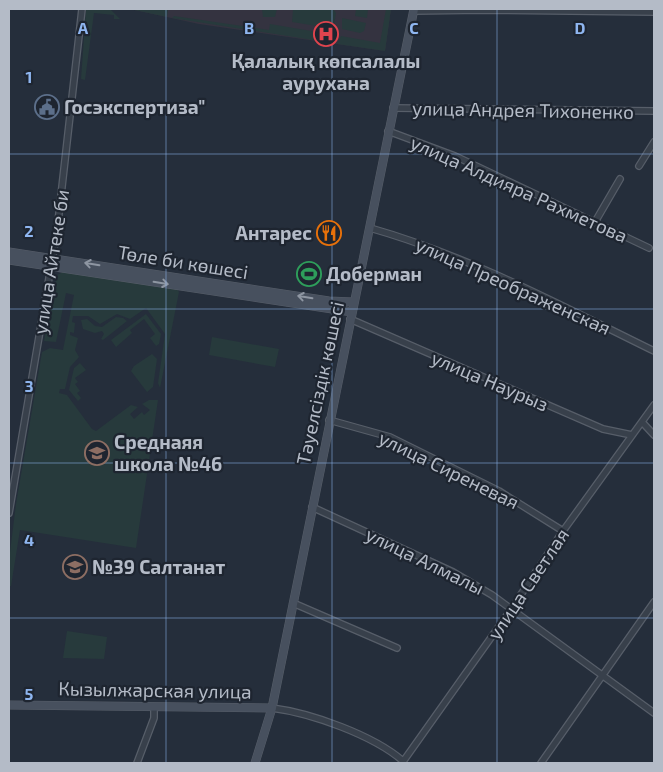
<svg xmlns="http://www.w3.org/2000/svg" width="663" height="772" viewBox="0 0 663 772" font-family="'Exo 2',sans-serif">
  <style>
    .medical { fill: #343340 }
    .green { fill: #273a3c }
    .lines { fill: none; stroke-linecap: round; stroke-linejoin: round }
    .street-casing { stroke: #575e69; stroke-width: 8 }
    .secondary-casing { stroke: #575e69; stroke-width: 9 }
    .street { stroke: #38404b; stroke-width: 5.5 }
    .secondary { stroke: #47505e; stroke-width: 8 }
    .oneway { stroke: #8e96a2 }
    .grid { fill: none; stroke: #8fb6f0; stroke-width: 1; stroke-opacity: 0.55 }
    .labels { text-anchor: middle; stroke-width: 4.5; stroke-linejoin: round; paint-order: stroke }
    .poi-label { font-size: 19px; font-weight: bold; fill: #b4bbc7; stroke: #1e2530; text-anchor: start }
    .street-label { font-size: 19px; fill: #b4bbc7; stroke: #1e2530 }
    .grid-label { font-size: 16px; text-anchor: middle; font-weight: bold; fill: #8fb6f0; stroke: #1e2530; stroke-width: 4.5; stroke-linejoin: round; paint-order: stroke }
  </style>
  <rect width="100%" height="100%" fill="#252e3b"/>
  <path class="medical" d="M130,9H391L385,51L199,24Z"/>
  <path class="green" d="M86,9H110L120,19H114V15L94,13L85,80L81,79Z
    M130,9H168V10L167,17Z
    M262,9H277L275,17H263Z
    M293,9H333L336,13L334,25L330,28L292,22Z
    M356,9H368L367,18L355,16Z
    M386,9H391L385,51L337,44L341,36L380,43Z
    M174,16L269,30L270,24L329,34L332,38V43L172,18Z
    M342,18L366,23L364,31L360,33L342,29Z
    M63,272L177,289L179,292L160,388L158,383L165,334L146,308L130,319L117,314L100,324L88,316H73L72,322L75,323L74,333L70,332V335L78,338L75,350L79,357L70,367L65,389H60L59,393L67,395L92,429L96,431L131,405L138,407L130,414L134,419L142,412L144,415L150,410L142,404L149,400H158L136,548L20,530L11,586H9V560L16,504L42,352L50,348L63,350L74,295L66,293L56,342L44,341L57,275Z
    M146,314L161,334L159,344L156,346L150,338L155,334L144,319L130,330L132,333L116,347L111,340Z
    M116,317L123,318L127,321L103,340L101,339L104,334L102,331L95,333L83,329L81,320L87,319L95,326L102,327Z
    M212,337L279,349L275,367L209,355Z
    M152,354L157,359L153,387L147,392L131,371L134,366Z
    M80,363L86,370L75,378L78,382L75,384L80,391L77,393L81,398L78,401L69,390L74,368Z
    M67,631L107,637L104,659L63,658Z"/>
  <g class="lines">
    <defs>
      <path id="street" d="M414,11L481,10L654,12
        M393,108L654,111
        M388,131L455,156L649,248
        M639,166L654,142
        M595,222L620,179
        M370,228C469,256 562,306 654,351
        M350,319L603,429L632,435
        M329,420L390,437L499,491L563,531
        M642,422L654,435
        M312,507L453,572L492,595L654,713
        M9,513L57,231L82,9
        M293,603L397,648
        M272,708C311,713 373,735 403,761
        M137,763L154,718V708
        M402,763L512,608L563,531L654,405
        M541,763L654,602"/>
      <path id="secondary" d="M9,252L329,301L353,302
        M9,260L352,312
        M9,705L272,708
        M255,763L272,708L414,9"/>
    </defs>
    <use href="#street" class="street-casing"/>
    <use href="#secondary" class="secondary-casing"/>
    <use href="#street" class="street"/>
    <use href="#secondary" class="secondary"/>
  </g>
  <defs><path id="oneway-shaft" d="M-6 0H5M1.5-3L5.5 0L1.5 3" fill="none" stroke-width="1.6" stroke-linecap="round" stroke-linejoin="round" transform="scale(1.25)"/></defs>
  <g class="oneway">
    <use href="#oneway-shaft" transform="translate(92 264) rotate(-171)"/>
    <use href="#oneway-shaft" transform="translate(161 283) rotate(9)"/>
    <use href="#oneway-shaft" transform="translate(305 297) rotate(-171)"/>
  </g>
  <path class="grid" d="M166,9V763M332,9V763M497,9V763M9,154H654M9,309H654M9,463H654M9,618H654"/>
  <defs>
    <symbol id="hospital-ring" viewBox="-11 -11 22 22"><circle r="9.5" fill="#1e2530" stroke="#e0444e" stroke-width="1.5"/><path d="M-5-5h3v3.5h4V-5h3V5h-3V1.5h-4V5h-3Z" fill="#e0444e"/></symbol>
    <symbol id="civic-ring" viewBox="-11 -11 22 22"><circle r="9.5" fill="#1e2530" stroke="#5c6f8a" stroke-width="1.5"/><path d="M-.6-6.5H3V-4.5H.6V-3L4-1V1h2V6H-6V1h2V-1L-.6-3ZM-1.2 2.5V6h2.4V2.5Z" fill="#5c6f8a"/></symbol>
    <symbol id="restaurant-ring" viewBox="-11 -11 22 22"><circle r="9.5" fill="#1e2530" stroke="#e8710a" stroke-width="1.5"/><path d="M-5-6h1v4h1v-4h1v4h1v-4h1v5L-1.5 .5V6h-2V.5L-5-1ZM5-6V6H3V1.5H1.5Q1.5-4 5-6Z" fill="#e8710a"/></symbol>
    <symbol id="stadium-ring" viewBox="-11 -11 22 22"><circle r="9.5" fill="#1e2530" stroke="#2e9e5b" stroke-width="1.5"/><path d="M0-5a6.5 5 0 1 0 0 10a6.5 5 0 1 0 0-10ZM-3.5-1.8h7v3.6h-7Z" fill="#2e9e5b"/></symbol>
    <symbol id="school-ring" viewBox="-11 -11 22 22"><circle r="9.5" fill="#1e2530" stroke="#8d6e63" stroke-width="1.5"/><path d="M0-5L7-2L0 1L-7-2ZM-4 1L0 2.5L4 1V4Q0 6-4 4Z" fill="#8d6e63"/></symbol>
  </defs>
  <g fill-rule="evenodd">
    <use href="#hospital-ring" x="312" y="20" width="28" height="28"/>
    <use href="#civic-ring" x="33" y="93" width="28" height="28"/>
    <use href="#restaurant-ring" x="315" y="219" width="28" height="28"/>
    <use href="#stadium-ring" x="295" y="260" width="28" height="28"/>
    <use href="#school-ring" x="83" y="439" width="28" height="28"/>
    <use href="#school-ring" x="61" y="553" width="28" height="28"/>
  </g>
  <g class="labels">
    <g class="poi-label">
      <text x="326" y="68" text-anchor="middle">Қалалық көпсалалы<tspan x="326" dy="22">аурухана</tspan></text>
      <text x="64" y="114">Госэкспертиза"</text>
      <text x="312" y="240" text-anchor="end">Антарес</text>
      <text x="326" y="281">Доберман</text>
      <text x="114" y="449">Среднаяя<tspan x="114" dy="22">школа №46</tspan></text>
      <text x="92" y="574">№39 Салтанат</text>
    </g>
    <g class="street-label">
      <text transform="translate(523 110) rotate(1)" y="7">улица Андрея Тихоненко</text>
      <text transform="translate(519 189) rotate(24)" y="7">улица Алдияра Рахметова</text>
      <text transform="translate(51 262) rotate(-81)" y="7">улица Айтеке би</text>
      <text transform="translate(183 262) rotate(9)" y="7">Төле би көшесі</text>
      <text transform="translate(513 286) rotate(24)" y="7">улица Преображенская</text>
      <text transform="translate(490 381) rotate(23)" y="7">улица Наурыз</text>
      <text transform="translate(320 383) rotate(-78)" y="7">Тәуелсіздік көшесі</text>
      <text transform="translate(449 470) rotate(26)" y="7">улица Сиреневая</text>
      <text transform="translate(425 561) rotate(26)" y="7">улица Алмалы</text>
      <text transform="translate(528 584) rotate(-56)" y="7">улица Светлая</text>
      <text transform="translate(155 690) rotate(1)" y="7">Кызылжарская улица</text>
    </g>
  </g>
  <g class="grid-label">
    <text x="83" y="34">A</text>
    <text x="249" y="34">B</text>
    <text x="414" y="34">C</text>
    <text x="580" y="34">D</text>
    <text x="29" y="83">1</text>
    <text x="29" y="237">2</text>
    <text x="29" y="392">3</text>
    <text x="29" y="546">4</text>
    <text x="29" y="700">5</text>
  </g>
  <rect width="663" height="772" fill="none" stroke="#b4bbc7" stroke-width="20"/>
</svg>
